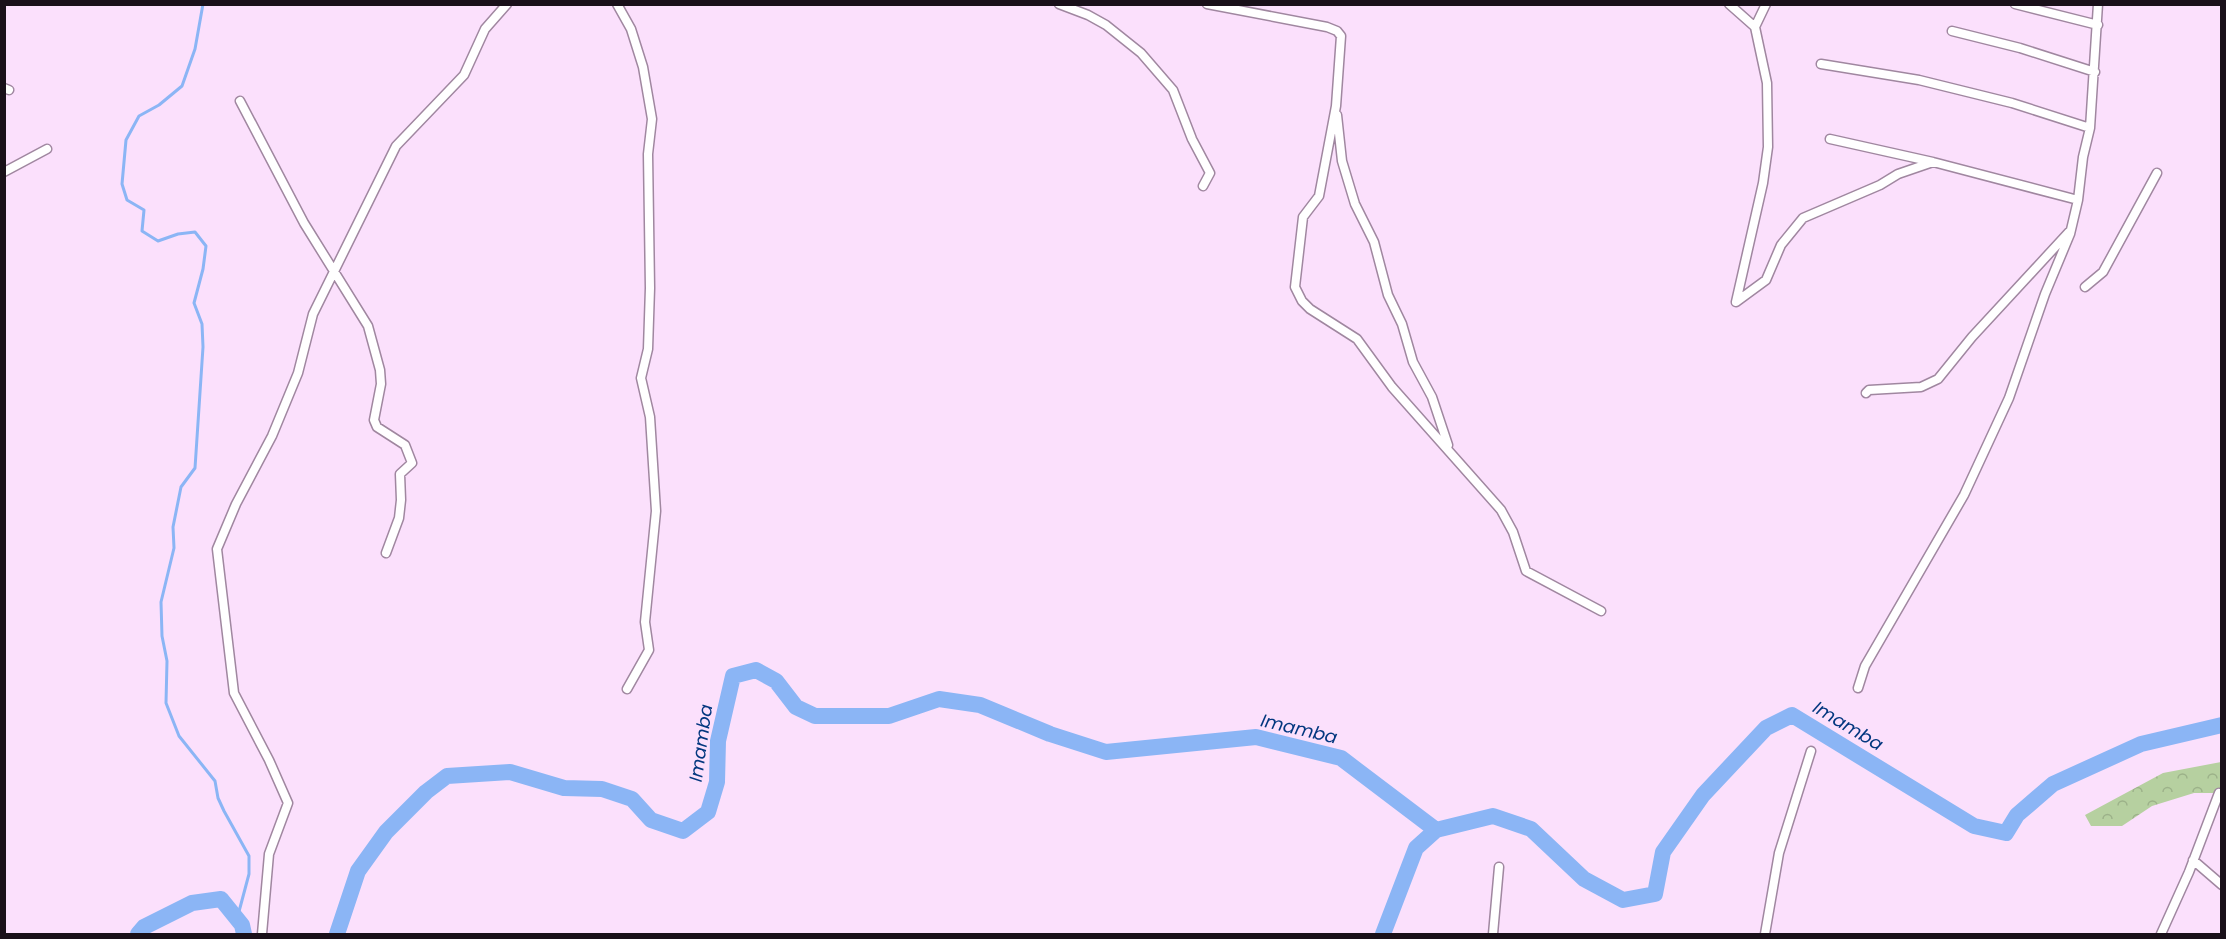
<svg xmlns="http://www.w3.org/2000/svg" width="2226" height="939" viewBox="0 0 2226 939" font-family="Poppins,sans-serif">
  <style>
    .forest { fill: url(#forest-crowns) }
    .lines { fill: none; stroke-linecap: round; stroke-linejoin: round }
    .stream { stroke: #8bb5f5; stroke-width: 3 }
    .river { stroke: #8bb5f5; stroke-width: 16 }
    .minor-casing { stroke: #a087a0; stroke-width: 11 }
    .minor { stroke: #fff; stroke-width: 8 }
    .labels { text-anchor: middle; stroke-width: 4.5; stroke-linejoin: round; paint-order: stroke }
    .water-label { font-size: 18px; font-style: italic; fill: #03377f; stroke: #fbe0fc }
  </style>
  <defs>
    <pattern id="forest-crowns" width="20" height="18" patternUnits="userSpaceOnUse" patternTransform="scale(1.5)"><rect width="20" height="18" fill="#b6d0a0"/><path d="M2 6a3 3 0 1 1 6 0M12 15a3 3 0 1 1 6 0" fill="none" stroke="#9cb289"/></pattern>
  </defs>
  <rect width="100%" height="100%" fill="#fbe0fc"/>
  <path class="forest" d="M2221,762V790L2213,793H2194L2152,806L2122,826H2091L2085,815L2163,773Z"/>
  <g class="lines">
    <path class="stream" d="M203,4L195,49L182,86L159,105L139,116L126,140L122,184L127,200L144,210L142,231L158,241L178,234L195,232L206,246L203,269L194,303L202,324L203,347L195,468L181,487L173,527L174,548L161,602L162,636L167,661L166,703L179,736L215,781L218,798L224,811L249,856V874L237,919"/>
    <path class="river" d="M138,934L144,927L192,903L221,899L242,925L244,934
      M337,934L358,871L386,832L426,792L447,776L510,772L564,788L602,789L632,799L651,820L683,831L708,812L717,782L718,741L733,676L756,670L776,681L796,707L815,716H889L939,699L980,705L1050,734L1106,752L1256,737L1341,758L1436,830L1493,816L1531,829L1584,879L1623,900L1655,894L1663,852L1703,795L1766,728L1792,715L1974,826L2006,833L2017,815L2053,784L2141,744L2222,725
      M1383,934L1416,848L1436,830"/>
    <defs>
      <path id="minor" d="M617,4L631,29L643,67L652,119L648,154L650,288L648,349L641,378L650,417L656,511L645,622L649,650L627,689
        M1059,4L1088,15L1106,25L1141,53L1173,90L1192,139L1210,173L1203,186
        M1207,4L1327,27L1337,31L1341,36L1336,106L1319,196L1303,217L1295,287L1302,301L1310,309L1357,339L1392,387L1501,510L1513,532L1526,571L1601,611
        M1729,4L1755,27L1767,83L1768,147L1763,183L1736,302L1766,280L1781,245L1803,218L1880,185L1898,174L1933,162
        M2015,4L2098,25
        M1755,27L1766,4
        M1952,31L2020,48L2095,72
        M1821,64L1919,80L2012,103L2090,128
        M4,88L9,90
        M240,101L304,223L368,326L380,370L381,384L374,420L377,427L405,445L412,463L400,474L401,500L399,518L386,553
        M1337,115L1342,161L1355,204L1374,242L1388,295L1402,324L1413,362L1432,397L1448,445
        M1830,139L1933,162L2078,200
        M4,172L47,149
        M2085,287L2103,272L2157,173
        M1866,393L1869,390L1921,387L1938,379L1972,337L2069,232
        M1858,688L1865,666L1964,495L2009,398L2045,294L2070,234L2078,200L2083,157L2090,128L2098,4
        M2193,860L2222,885
        M262,934L269,854L288,803L269,760L234,693L217,549L236,504L272,436L298,373L313,314L396,146L464,75L485,29L507,4
        M1493,934L1499,867
        M1765,934L1779,853L1811,751
        M2161,934L2189,872L2219,793"/>
    </defs>
    <use href="#minor" class="minor-casing"/>
    <use href="#minor" class="minor"/>
  </g>
  <g class="labels">
    <g class="water-label">
      <text transform="translate(1848 726) rotate(31)" y="6">Imamba</text>
      <text transform="translate(1299 729) rotate(13)" y="6">Imamba</text>
      <text transform="translate(701 743) rotate(-82)" y="6">Imamba</text>
    </g>
  </g>
  <rect width="2226" height="939" fill="none" stroke="#191019" stroke-width="12"/>
</svg>
